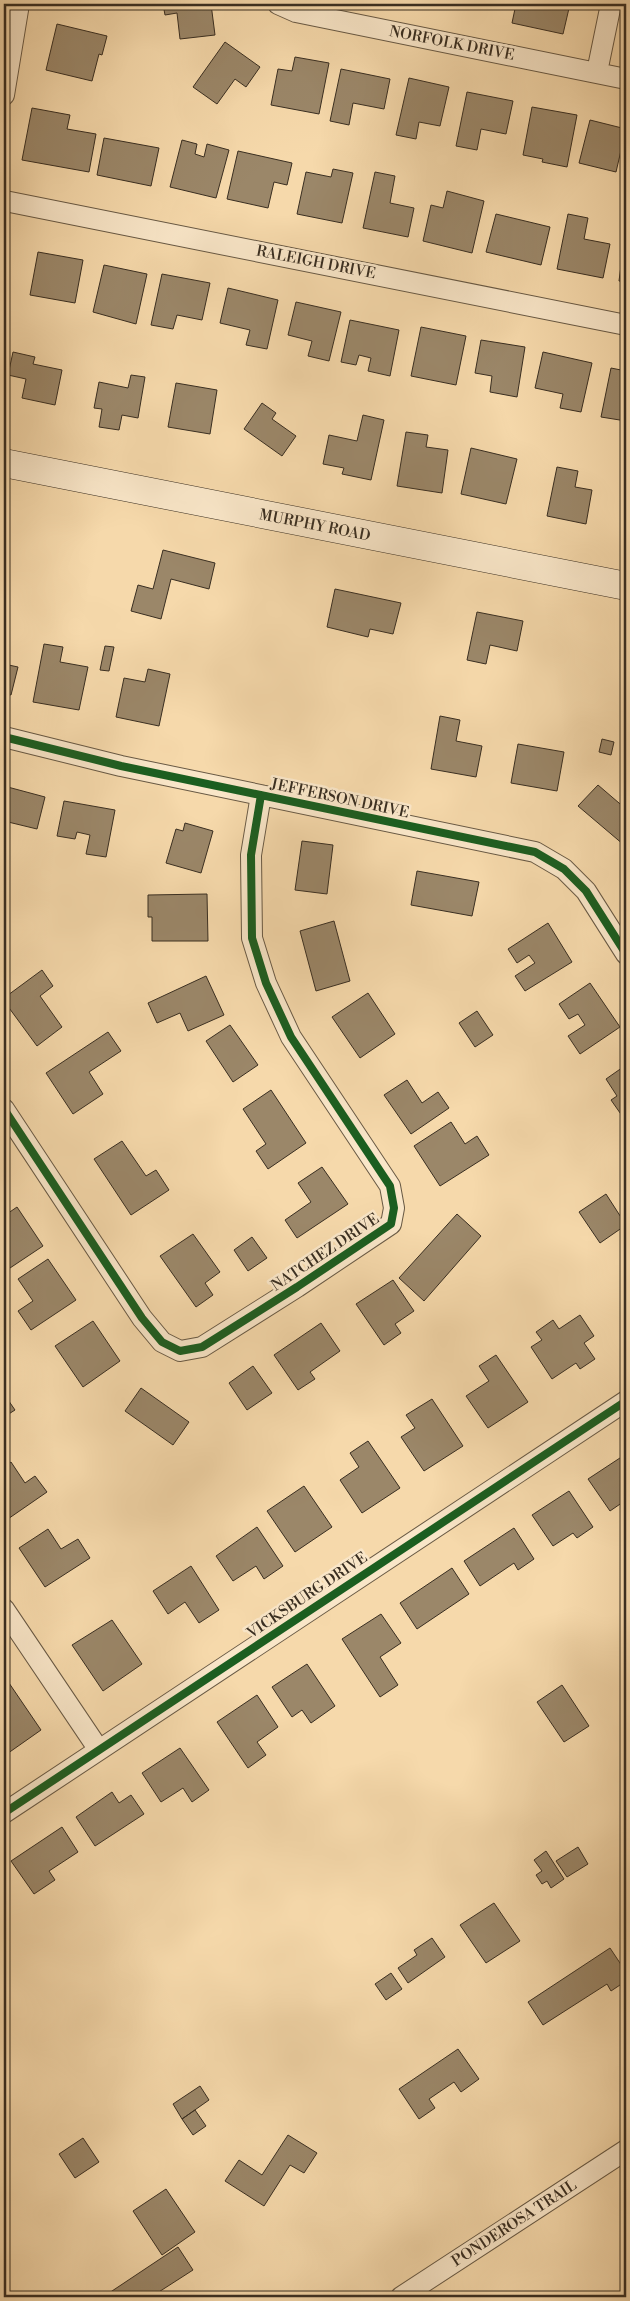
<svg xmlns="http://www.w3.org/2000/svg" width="630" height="2301" viewBox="0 0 630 2301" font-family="'Libre Bodoni',serif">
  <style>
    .building { fill: #9b8769; stroke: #392e21 }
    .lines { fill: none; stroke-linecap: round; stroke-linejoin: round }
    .minor-casing { stroke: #685944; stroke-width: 22 }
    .secondary-casing { stroke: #392e21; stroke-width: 29 }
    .minor { stroke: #f9e6c8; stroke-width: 20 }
    .secondary { stroke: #f9e6c8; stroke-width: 28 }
    .cycleway-casing { stroke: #f9e6c8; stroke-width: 11 }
    .cycleway { stroke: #1b5e20; stroke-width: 8 }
    .labels { text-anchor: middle; stroke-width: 5; stroke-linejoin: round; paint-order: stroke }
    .street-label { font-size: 15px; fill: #392e21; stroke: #f9e6c8 }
  </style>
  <rect width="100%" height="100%" fill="#f6d9ab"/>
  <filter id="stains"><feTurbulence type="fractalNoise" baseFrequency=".004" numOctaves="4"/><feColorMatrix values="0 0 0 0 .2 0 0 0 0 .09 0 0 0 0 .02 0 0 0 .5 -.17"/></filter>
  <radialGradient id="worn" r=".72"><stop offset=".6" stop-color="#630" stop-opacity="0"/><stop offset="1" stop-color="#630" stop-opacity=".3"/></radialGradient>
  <path class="building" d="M78,4H105L104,9Z
    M163,4H211L215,35L180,39L177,13L165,15Z
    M516,4H570L563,34L512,23Z
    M57,24L107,36L102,55L99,54L92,81L46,70Z
    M225,42L260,67L246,87L235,79L217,104L193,87Z
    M295,57L329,63L319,114L271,105L278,69L292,71Z
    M341,69L390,79L384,109L353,103L349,125L330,121Z
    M409,78L449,87L440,126L419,122L416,139L396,135Z
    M467,92L513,101L506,134L481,129L477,150L456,146Z
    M532,107L577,115L567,167L542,162L543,159L523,155Z
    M32,108L70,115L67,129L96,134L89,172L22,160Z
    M590,120L626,129L616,172L579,163Z
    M104,138L159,148L151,186L97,175Z
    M182,140L197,144L195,154L204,157L207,144L229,150L216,198L170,187Z
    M238,151L292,163L287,185L274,182L268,208L227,199Z
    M333,169L353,173L342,223L297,214L306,172L331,177Z
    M375,172L395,176L390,203L414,208L408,237L363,228Z
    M447,191L484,201L472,253L423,241L431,205L443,208Z
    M496,214L550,227L541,265L486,252Z
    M568,214L588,218L584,239L610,244L603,278L557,269Z
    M626,227V282L619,281Z
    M38,252L83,260L75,303L30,295Z
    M104,265L147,274L136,324L93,312Z
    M162,274L210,283L202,320L177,315L173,329L151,325Z
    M228,288L278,300L267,349L246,345L250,330L220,323Z
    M296,302L341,312L329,361L308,356L312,341L288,335Z
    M350,320L399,330L390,376L368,371L371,358L359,355L356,365L341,362Z
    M421,327L466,336L456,385L411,376Z
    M481,340L525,347L517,397L490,392L492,376L475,373Z
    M13,352L35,357L33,364L62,370L55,405L22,398L26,379L8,375Z
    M543,352L592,363L581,412L560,408L563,394L535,388Z
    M611,368L626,371V421L601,417Z
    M131,375L145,377L138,418L122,415L119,430L99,427L102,409L94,408L99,382L128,388Z
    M176,383L217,390L210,434L168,427Z
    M262,403L276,413L272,419L296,436L282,456L244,429Z
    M363,415L384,420L371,480L342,474L344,468L323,464L329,435L357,441Z
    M406,432L428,435L426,447L448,450L442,493L397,486Z
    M471,448L517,459L506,504L461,494Z
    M557,467L578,471L575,487L592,490L586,524L547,516Z
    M626,508V530L621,529Z
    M163,550L215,563L209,589L171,579L161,619L131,611L138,585L153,589Z
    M335,589L401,603L393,634L370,629L368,637L327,627Z
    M477,612L523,621L517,651L490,645L486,664L467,660Z
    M44,644L63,647L60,662L88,667L79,710L33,702Z
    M105,646L114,647L109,671L100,670Z
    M4,664L18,667L11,695L4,693Z
    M148,669L170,674L159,726L116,717L124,678L145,682Z
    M440,716L460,720L456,741L482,746L476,777L431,769Z
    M602,739L614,742L611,755L599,752Z
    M518,744L564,752L557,791L511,783Z
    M598,785L626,809V843L624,845L578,806Z
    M4,786L45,797L37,829L4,821Z
    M64,801L115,810L106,857L86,854L90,835L77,832L75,839L57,836Z
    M185,823L213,831L201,873L166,863L176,829L183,831Z
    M302,841L333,845L327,894L295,890Z
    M417,871L479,882L472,916L411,905Z
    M207,894L208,941H152V917H148V895Z
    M334,921L350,981L316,991L300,931Z
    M548,923L572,962L525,991L515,976L535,963L529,955L517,963L508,949Z
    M42,970L53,986L40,996L62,1027L37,1046L4,1001V998Z
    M206,976L224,1015L188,1031L180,1013L157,1023L148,1003Z
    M590,983L620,1027L580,1054L568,1036L585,1025L578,1014L569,1019L559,1004Z
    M368,993L395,1034L360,1058L332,1017Z
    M477,1011L493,1035L475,1047L459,1023Z
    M230,1025L258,1065L233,1082L206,1041Z
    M108,1032L121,1051L89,1072L103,1094L73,1114L46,1073Z
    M626,1065V1119L625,1120L611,1100L617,1096L606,1079Z
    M407,1080L422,1103L438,1092L449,1108L411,1134L384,1095Z
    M271,1090L306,1143L268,1169L256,1151L266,1144L243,1109Z
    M451,1122L465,1144L477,1136L489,1155L440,1186L414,1146Z
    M122,1141L146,1176L156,1170L169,1190L131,1215L94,1159Z
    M322,1167L348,1204L297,1238L285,1220L311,1202L298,1183Z
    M606,1194L626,1225L600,1243L579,1212Z
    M17,1207L43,1246L4,1272V1216Z
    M457,1214L481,1236L424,1301L399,1278Z
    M193,1234L220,1272L205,1283L213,1295L196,1307L160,1256Z
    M252,1237L267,1258L248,1271L234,1250Z
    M48,1259L76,1300L31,1330L18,1311L33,1301L18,1279Z
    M393,1280L414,1311L395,1324L401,1333L384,1345L356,1304Z
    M580,1315L594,1336L584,1343L595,1359L580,1369L576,1363L552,1379L531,1347L542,1340L536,1332L553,1320L559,1329Z
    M93,1321L120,1361L83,1387L55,1346Z
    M321,1323L340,1351L310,1372L315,1379L298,1390L274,1355Z
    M496,1355L528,1402L488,1428L466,1396L489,1381L479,1366Z
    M253,1366L272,1393L247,1410L229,1383Z
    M141,1388L189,1422L173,1445L125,1411Z
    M4,1394L15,1410L4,1417Z
    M432,1399L463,1446L424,1471L401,1437L415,1428L406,1415Z
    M368,1441L400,1488L362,1513L340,1480L359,1467L350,1453Z
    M626,1454V1500L610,1511L588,1479Z
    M11,1462L25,1483L35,1476L47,1492L5,1521L4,1467Z
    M304,1486L332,1527L295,1552L267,1511Z
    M569,1491L593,1527L577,1538L573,1533L553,1546L532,1515Z
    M257,1527L283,1566L264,1579L256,1566L233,1581L216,1556Z
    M514,1528L534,1559L518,1570L514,1563L480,1586L464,1561Z
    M48,1529L61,1549L78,1539L90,1558L45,1587L19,1548Z
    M191,1566L219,1610L199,1623L185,1602L168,1614L153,1591Z
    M452,1568L469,1594L417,1629L400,1603Z
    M381,1614L401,1643L380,1657L398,1685L380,1697L342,1639Z
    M112,1620L142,1664L103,1691L72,1645Z
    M307,1664L335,1706L311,1723L302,1710L292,1717L272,1687Z
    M9,1683L41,1730L4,1756V1687Z
    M562,1685L589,1726L564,1742L537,1702Z
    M257,1695L278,1727L257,1742L266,1755L248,1768L217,1722Z
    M180,1748L209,1790L192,1802L183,1788L161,1802L142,1773Z
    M112,1792L119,1803L131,1795L144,1814L95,1846L76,1817Z
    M62,1827L78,1852L49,1871L55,1880L34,1894L11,1861Z
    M578,1847L588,1864L567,1877L556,1861Z
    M546,1851L564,1879L551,1888L547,1881L542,1884L536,1875L542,1871L534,1860Z
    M494,1903L520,1941L486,1963L460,1925Z
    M432,1938L445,1957L408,1983L398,1968L417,1955L414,1950Z
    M610,1948L626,1972V1981L611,1991L607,1984L543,2025L528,2002Z
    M391,1973L402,1989L386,2000L375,1984Z
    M458,2049L479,2079L461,2092L454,2082L429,2099L435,2108L419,2119L399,2089Z
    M200,2086L209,2100L182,2119L173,2104Z
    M195,2110L206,2126L193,2135L182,2119Z
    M288,2135L317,2153L304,2173L290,2165L264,2206L225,2181L239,2160L262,2175Z
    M83,2138L99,2162L75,2178L59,2154Z
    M166,2189L195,2232L162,2255L133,2211Z
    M178,2247L193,2270L151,2297H103Z"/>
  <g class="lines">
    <defs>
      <path id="minor" d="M278,4L296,12L626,79
        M597,72L611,4
        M4,95L19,4
        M5,201L626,325
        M4,737L121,766L535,852L564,869L586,891L626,954
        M4,1109L142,1318L162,1342L180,1351L202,1347L297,1287L391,1224L394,1208L390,1186L291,1037L266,983L252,938L251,855L261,795
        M4,1609L99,1750
        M4,1813L626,1401
        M401,2297L626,2150"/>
      <path id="secondary" d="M4,463L626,586"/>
    </defs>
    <use href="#minor" class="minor-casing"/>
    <use href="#secondary" class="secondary-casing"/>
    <use href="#minor" class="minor"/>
    <use href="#secondary" class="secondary"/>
    <defs>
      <path id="cycleway" d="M4,737L121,766L535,852L564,869L586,891L626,954
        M4,1109L142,1318L162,1342L180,1351L202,1347L297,1287L391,1224L394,1208L390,1186L291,1037L266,983L252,938L251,855L261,795
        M4,1813L626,1401"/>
    </defs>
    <use href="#cycleway" class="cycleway-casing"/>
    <use href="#cycleway" class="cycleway"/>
  </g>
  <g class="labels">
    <g class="street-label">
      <text transform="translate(452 43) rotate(11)" y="5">NORFOLK DRIVE</text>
      <text transform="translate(316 262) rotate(11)" y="5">RALEIGH DRIVE</text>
      <text transform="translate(315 525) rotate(11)" y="5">MURPHY ROAD</text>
      <text transform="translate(340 798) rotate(12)" y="5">JEFFERSON DRIVE</text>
      <text transform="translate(325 1252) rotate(-34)" y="5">NATCHEZ DRIVE</text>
      <text transform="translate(307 1595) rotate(-34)" y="5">VICKSBURG DRIVE</text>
      <text transform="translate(514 2223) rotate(-33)" y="5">PONDEROSA TRAIL</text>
    </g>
  </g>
  <rect width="630" height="2301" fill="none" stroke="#f6d9ab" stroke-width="20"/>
  <rect x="5" y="5" width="620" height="2291" fill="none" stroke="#392e21" stroke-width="2.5"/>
  <rect x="10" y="10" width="610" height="2281" fill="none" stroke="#392e21"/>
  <rect width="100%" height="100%" filter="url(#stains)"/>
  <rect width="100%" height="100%" fill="url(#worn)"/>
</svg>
